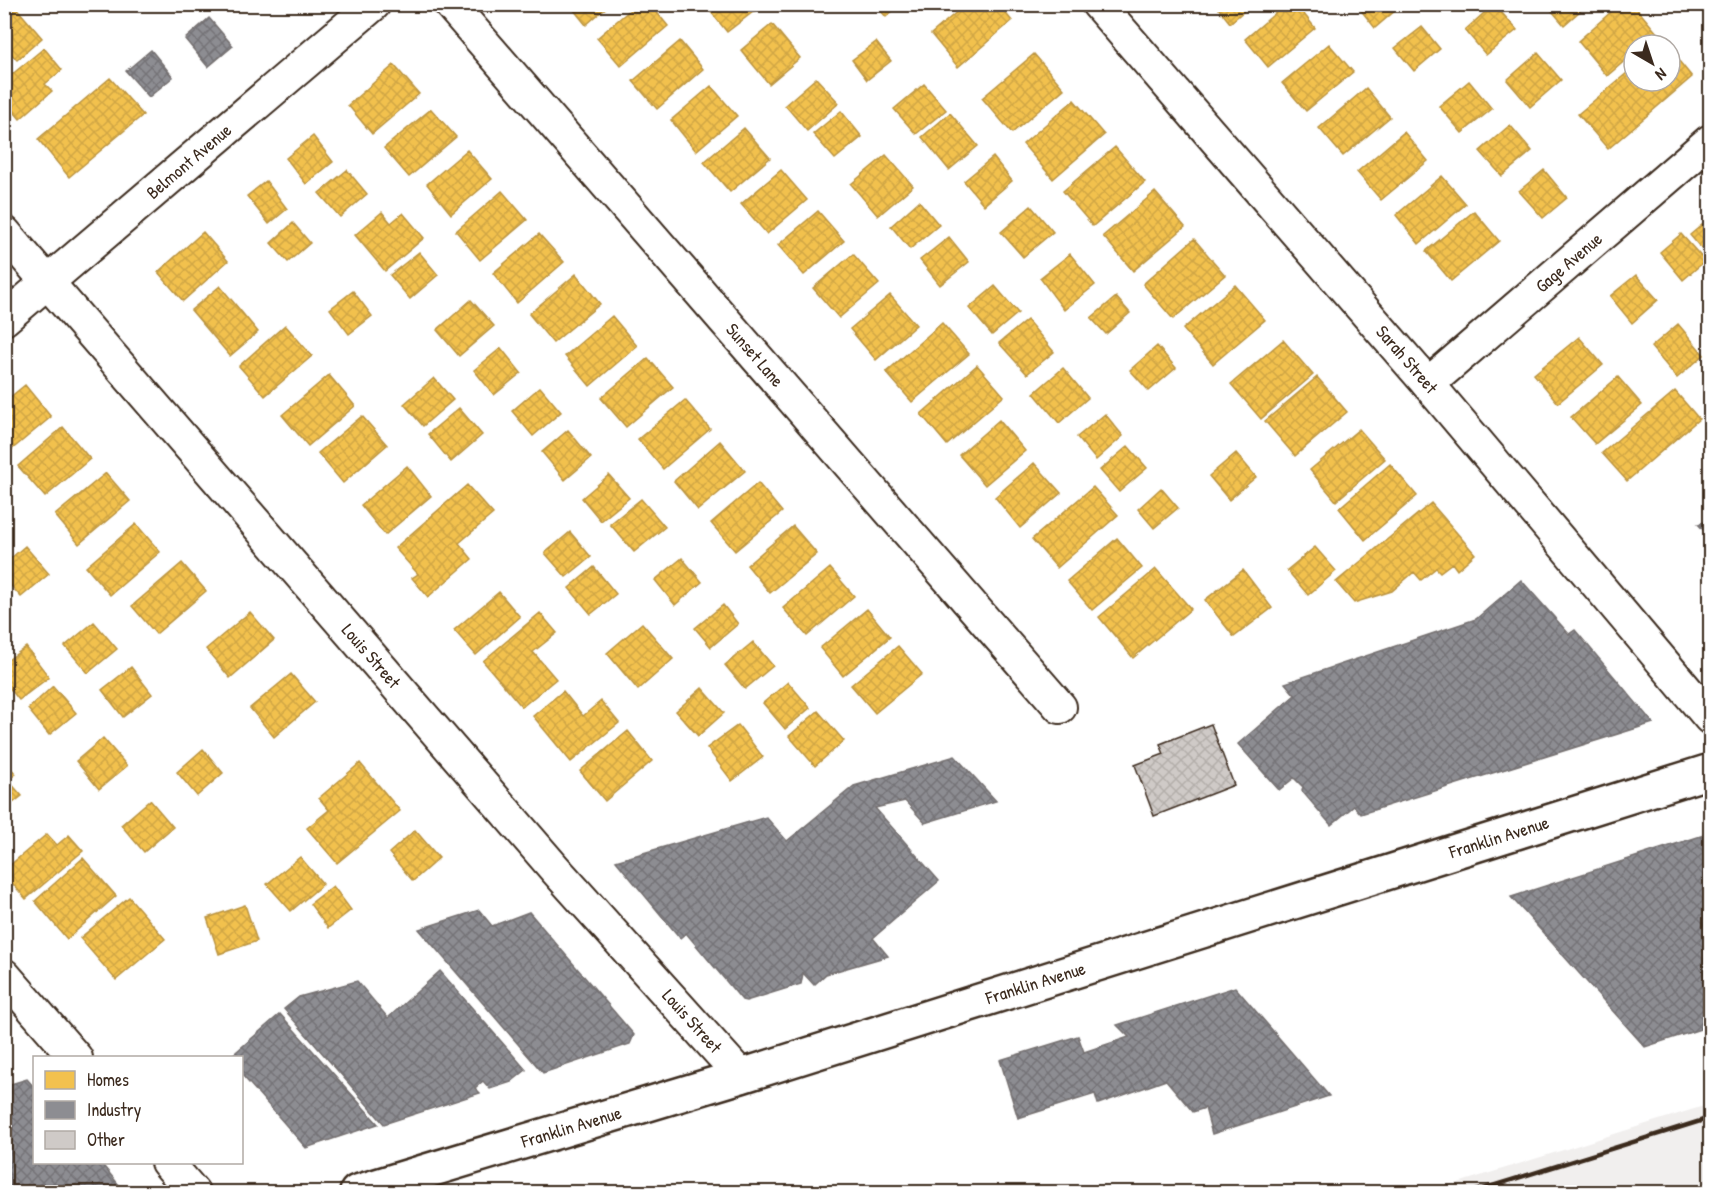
<svg xmlns="http://www.w3.org/2000/svg" width="1715" height="1197" viewBox="0 0 1715 1197" font-family="'Patrick Hand',sans-serif">
  <style>
    .built { fill: #f1efee }
    .homes { fill: url(#homes-cross-hatch); stroke: #bb9440; stroke-width: 1.5 }
    .industry { fill: url(#industry-cross-hatch); stroke: #746f6f; stroke-width: 1.5 }
    .building { fill: url(#building-cross-hatch); stroke: #3b2a1e; stroke-width: 1.5 }
    .lines { fill: none; stroke-linecap: round; stroke-linejoin: round }
    .minor-casing { stroke: #3b2a1e; stroke-width: 36 }
    .major-casing { stroke: #3b2a1e; stroke-width: 38 }
    .minor { stroke: #fff; stroke-width: 32 }
    .major { stroke: #fff; stroke-width: 33 }
    .rail { stroke: #3b2a1e; stroke-width: 4.5 }
    .labels { text-anchor: middle; stroke-width: 6; stroke-linejoin: round; paint-order: stroke }
    .street-label { font-size: 18px; fill: #3b2a1e; stroke: #fff }
  </style>
  <defs>
    <pattern id="homes-cross-hatch" width="8" height="8" patternUnits="userSpaceOnUse" patternTransform="scale(1.5)"><rect width="8" height="8" fill="#f2c14e"/><path d="M0 0l8 8M0 8l8-8" fill="none" stroke="#d0a644"/></pattern>
    <pattern id="industry-cross-hatch" width="8" height="8" patternUnits="userSpaceOnUse" patternTransform="scale(1.5)"><rect width="8" height="8" fill="#8d8d92"/><path d="M0 0l8 8M0 8l8-8" fill="none" stroke="#747377"/></pattern>
    <pattern id="building-cross-hatch" width="8" height="8" patternUnits="userSpaceOnUse" patternTransform="scale(1.5)"><rect width="8" height="8" fill="#cfcac7"/><path d="M0 0l8 8M0 8l8-8" fill="none" stroke="#b3aeaa"/></pattern>
  </defs>
  <rect width="100%" height="100%" fill="#fff"/>
  <filter id="ink" filterUnits="userSpaceOnUse"><feTurbulence type="fractalNoise" baseFrequency=".0167" numOctaves="2"/><feDisplacementMap in="SourceGraphic" scale="12" xChannelSelector="R" yChannelSelector="G"/><feConvolveMatrix kernelMatrix="1 2 1 2 8 2 1 2 1" color-interpolation-filters="sRGB"/></filter>
  <g filter="url(#ink)">
    <path class="built" d="M1710,1104V1192H1429Z"/>
    <path class="homes" d="M4,4H13L42,38L17,60L6,48L4,49Z
      M569,4H610L586,25Z
      M637,4H650L668,26L621,66L597,38Z
      M710,4H755L758,8L727,32L707,7Z
      M875,4H900L886,17Z
      M966,4H998L1012,21L958,67L931,34Z
      M1215,4H1252L1230,23Z
      M1286,4H1296L1315,28L1268,67L1245,39Z
      M1356,4H1403L1375,28Z
      M1494,4L1517,30L1486,55L1465,30Z
      M1546,4H1588L1564,25Z
      M1620,4H1633L1657,33L1643,45H1634V53L1607,76L1578,41Z
      M772,24L800,58L769,84L741,50Z
      M1422,27L1440,49L1414,71L1395,48Z
      M680,41L703,69L657,109L633,81Z
      M876,42L891,61L867,80L852,60Z
      M1329,44L1353,72L1306,111L1282,83Z
      M44,48L62,70L45,84L52,91L20,119L4,100V81Z
      M1670,50L1692,77L1608,149L1578,114L1634,67V81H1670Z
      M1538,53L1561,80L1530,107L1507,80Z
      M1034,54L1064,89L1012,133L982,98Z
      M394,65L419,94L372,134L348,105Z
      M110,78L143,115L69,177L38,139Z
      M816,78L839,103L807,131L785,105Z
      M1469,81L1492,109L1462,133L1439,106Z
      M924,84L946,110L916,134L894,109Z
      M711,86L737,116L696,151L671,120Z
      M1366,88L1390,117L1343,156L1319,128Z
      M1074,100L1104,135L1053,179L1023,144Z
      M431,109L456,137L409,177L384,148Z
      M841,111L862,137L835,159L813,134Z
      M950,113L978,146L949,170L922,137Z
      M1510,125L1532,151L1502,176L1480,151Z
      M744,128L770,158L730,192L704,162Z
      M1404,132L1428,161L1381,200L1357,172Z
      M313,136L333,162L306,184L286,158Z
      M1115,147L1145,182L1093,226L1063,191Z
      M467,150L492,179L451,214L427,184Z
      M886,155L913,186L878,216L851,184Z
      M993,157L1012,181L984,205L964,181Z
      M347,170L367,194L340,217L319,193Z
      M781,170L807,200L767,234L741,204Z
      M1544,170L1567,198L1543,218L1519,191Z
      M1442,176L1466,204L1419,244L1396,215Z
      M266,181L287,209L269,224L247,196Z
      M502,191L527,220L480,260L456,231Z
      M1155,192L1185,227L1133,271L1103,236Z
      M919,201L939,225L910,249L891,226Z
      M1031,206L1053,232L1023,257L1001,232Z
      M818,211L844,241L804,275L778,245Z
      M1474,211L1499,241L1451,281L1426,251Z
      M382,212L391,223L403,213L424,238L385,271L355,235Z
      M1710,218V259L1690,235Z
      M293,223L310,243L288,262L271,243Z
      M203,232L228,261L183,301L158,272Z
      M539,234L564,262L517,303L493,273Z
      M1681,234L1705,261L1683,280L1660,252Z
      M949,237L969,262L940,285L920,260Z
      M1194,239L1225,275L1173,319L1143,284Z
      M419,252L438,275L410,299L390,275Z
      M853,254L879,284L839,318L813,288Z
      M1070,254L1095,285L1064,310L1040,278Z
      M576,274L600,304L553,343L529,314Z
      M1636,275L1658,300L1632,323L1610,296Z
      M1235,285L1265,320L1213,364L1183,329Z
      M220,286L258,332L230,356L191,310Z
      M995,286L1018,313L992,335L969,308Z
      M353,291L372,316L349,334L330,309Z
      M890,295L916,325L876,360L850,329Z
      M1116,297L1130,313L1106,334L1091,318Z
      M471,300L494,326L459,356L437,330Z
      M612,316L637,346L590,386L565,356Z
      M1027,320L1054,352L1027,374L999,343Z
      M942,323L969,354L912,402L886,372Z
      M1678,324L1704,355L1677,378L1651,347Z
      M285,325L312,356L265,396L239,366Z
      M1579,337L1603,365L1558,403L1534,374Z
      M1283,340L1313,375L1261,419L1231,384Z
      M1157,346L1176,368L1149,391L1130,370Z
      M501,348L521,373L494,395L474,370Z
      M648,358L673,387L626,427L601,398Z
      M977,365L1004,396L947,445L921,414Z
      M1063,368L1088,398L1059,423L1034,393Z
      M329,375L355,406L308,446L282,415Z
      M1317,377L1347,412L1295,456L1265,421Z
      M1618,377L1642,405L1595,444L1571,417Z
      M434,378L453,400L423,426L404,404Z
      M25,385L51,417L4,456V402Z
      M540,387L561,412L533,436L512,411Z
      M1675,391L1699,419L1627,481L1602,453Z
      M685,400L710,429L663,469L638,439Z
      M459,408L482,435L451,462L428,434Z
      M1105,414L1123,436L1096,460L1077,437Z
      M362,416L387,445L343,483L318,453Z
      M999,420L1025,451L985,485L959,455Z
      M63,427L90,459L45,497L18,466Z
      M1359,429L1385,459L1336,501L1310,470Z
      M568,430L591,458L565,480L542,452Z
      M720,441L745,471L698,510L674,481Z
      M1128,446L1147,468L1119,492L1100,470Z
      M1236,453L1256,477L1229,500L1209,476Z
      M1034,463L1061,493L1020,528L995,497Z
      M1390,464L1417,496L1365,540L1339,508Z
      M407,466L431,496L385,535L361,505Z
      M106,473L130,501L79,544L55,515Z
      M609,475L629,498L601,521L582,498Z
      M758,483L782,512L735,551L711,523Z
      M467,485L493,514L459,543L472,559L428,597L412,578L418,574L395,548Z
      M1093,487L1118,515L1057,568L1032,539Z
      M1161,488L1178,508L1154,528L1138,509Z
      M641,499L665,527L634,552L610,524Z
      M1431,503L1475,554L1457,570L1452,563L1440,572L1436,568L1421,580L1414,572L1392,591L1354,603L1336,582Z
      M136,524L160,552L110,595L86,567Z
      M793,526L817,554L770,593L747,565Z
      M570,532L591,557L566,577L545,553Z
      M1117,538L1142,568L1092,610L1067,581Z
      M25,546L49,574L21,597L4,578V564Z
      M1315,547L1336,571L1308,595L1287,570Z
      M682,558L702,582L675,605L655,580Z
      M182,563L206,591L156,634L132,606Z
      M594,567L616,594L591,614L569,588Z
      M830,568L854,596L807,636L783,608Z
      M1156,569L1191,609L1133,658L1099,617Z
      M1243,570L1272,608L1234,637L1205,600Z
      M499,592L520,617L476,655L454,630Z
      M723,605L738,624L711,647L695,628Z
      M867,609L890,637L843,676L820,648Z
      M250,612L274,640L230,678L206,649Z
      M540,613L557,633L533,652L556,679L522,707L483,661Z
      M94,622L117,649L88,673L65,646Z
      M642,623L673,659L638,690L607,653Z
      M753,642L773,666L745,689L725,665Z
      M898,646L922,674L875,713L851,685Z
      M26,647L49,677L19,700L4,681V663Z
      M131,667L152,694L123,717L102,690Z
      M291,674L315,702L274,737L250,708Z
      M788,682L810,708L785,729L763,703Z
      M53,686L76,713L49,735L28,709Z
      M702,688L724,713L698,736L676,711Z
      M563,691L583,716L601,701L619,723L571,762L533,716Z
      M818,711L844,741L815,766L789,736Z
      M738,725L763,757L732,781L707,748Z
      M628,731L652,761L605,801L580,771Z
      M103,738L127,766L99,789L76,761Z
      M203,749L223,773L197,796L177,772Z
      M4,761L16,774L8,780L22,796L4,810Z
      M360,763L400,811L337,863L307,828L329,810L319,798Z
      M150,800L173,827L144,852L121,825Z
      M415,830L439,858L413,881L389,853Z
      M47,834L57,845L69,835L83,851L26,899L4,874V870Z
      M300,857L323,884L291,911L267,884Z
      M83,858L116,896L67,939L35,901Z
      M333,886L351,910L328,928L310,904Z
      M129,897L165,939L116,980L80,938Z
      M245,905L257,941L219,954L207,918Z"/>
    <path class="industry" d="M209,18L233,46L208,67L185,39Z
      M151,50L173,77L149,97L126,71Z
      M1710,520V537L1698,524Z
      M1521,580L1569,634L1575,630L1653,723L1361,814L1354,806L1331,825L1302,791L1303,787L1294,778L1279,790L1238,744L1295,695L1285,683L1476,619Z
      M955,756L996,801L925,823L905,801L875,808L939,881L873,938L888,956L826,974L814,985L803,973L801,984L746,1001L742,1000L686,933L680,938L616,861L766,817L787,841L854,786Z
      M1710,833V1026L1645,1047L1511,897Z
      M479,910L492,926L529,912L634,1035L630,1044L543,1073L419,929Z
      M440,971L526,1070L511,1082L490,1089L483,1081L475,1088L480,1093L384,1124L284,1009L299,997L357,981L388,1018Z
      M1235,987L1329,1096L1212,1134L1205,1108L1193,1112L1166,1080L1098,1104L1095,1094L1018,1118L1000,1060L1078,1036L1084,1052L1129,1037L1117,1025Z
      M280,1014L378,1124L306,1148L242,1075V1058H229Z
      M27,1079L34,1087V1162H100L124,1191L122,1192H4V1086Z"/>
    <path class="building" d="M1211,724L1234,785L1154,816L1135,765L1164,754L1160,744Z"/>
    <g class="lines">
      <defs>
        <g id="minor">
          <path id="s1" d="M450,4L1060,707"/>
          <path id="s2" d="M1098,4L1428,384L1710,718"/>
          <path id="s3" d="M4,232L555,869L741,1076"/>
          <path id="s4" d="M4,319L374,4"/>
          <path id="s5" d="M1428,384L1710,141"/>
          <path d="M4,975L76,1058"/>
          <path d="M167,1162L193,1192"/>
        </g>
        <g id="major">
          <path id="s6" d="M357,1192L741,1076L1710,771"/>
        </g>
      </defs>
      <use href="#minor" class="minor-casing"/>
      <use href="#major" class="major-casing"/>
      <use href="#minor" class="minor"/>
      <use href="#major" class="major"/>
      <path class="rail" d="M1473,1192L1710,1118"/>
    </g>
  </g>
  <g class="labels">
    <g class="street-label">
      <text dy="6" stroke="none"><textPath href="#s4" startOffset="243">Belmont Avenue</textPath></text>
      <text dy="6" stroke="none"><textPath href="#s5" startOffset="186">Gage Avenue</textPath></text>
      <text dy="6" stroke="none"><textPath href="#s1" startOffset="465">Sunset Lane</textPath></text>
      <text dy="6" stroke="none"><textPath href="#s2" startOffset="471">Sarah Street</textPath></text>
      <text dy="6" stroke="none"><textPath href="#s3" startOffset="561">Louis Street</textPath></text>
      <text dy="6" stroke="none"><textPath href="#s6" startOffset="1196">Franklin Avenue</textPath></text>
      <text dy="6" stroke="none"><textPath href="#s6" startOffset="710">Franklin Avenue</textPath></text>
      <text dy="6" stroke="none"><textPath href="#s3" startOffset="1047">Louis Street</textPath></text>
      <text dy="6" stroke="none"><textPath href="#s6" startOffset="224">Franklin Avenue</textPath></text>
    </g>
  </g>
  <rect width="1715" height="1197" fill="none" stroke="#fff" stroke-width="24"/>
  <rect x="12" y="12" width="1691" height="1173" fill="none" stroke="#3b2a1e" stroke-width="2" filter="url(#ink)"/>
  <rect x="33" y="1056" width="210" height="108" fill="#ffffff" stroke="#b1aaa5" stroke-width="1.5"/>
  <rect x="45" y="1071" width="30" height="18" fill="#f2c14e" stroke="#b1aaa5" stroke-width="1.5"/>
  <text x="87" y="1086" font-size="18" fill="#3b2a1e">Homes</text>
  <rect x="45" y="1101" width="30" height="18" fill="#8d8d92" stroke="#b1aaa5" stroke-width="1.5"/>
  <text x="87" y="1116" font-size="18" fill="#3b2a1e">Industry</text>
  <rect x="45" y="1131" width="30" height="18" fill="#cfcac7" stroke="#b1aaa5" stroke-width="1.5"/>
  <text x="87" y="1146" font-size="18" fill="#3b2a1e">Other</text>
  <g transform="translate(1652 63) rotate(141)"><circle r="28" fill="#ffffff" stroke="#b1aaa5" stroke-width="1.5"/>
  <path d="M0-4.5L10 22L0 15L-10 22Z" fill="#3b2a1e"/>
  <text y="-9" font-size="16" font-weight="bold" text-anchor="middle" fill="#3b2a1e">N</text>
  </g>
</svg>
